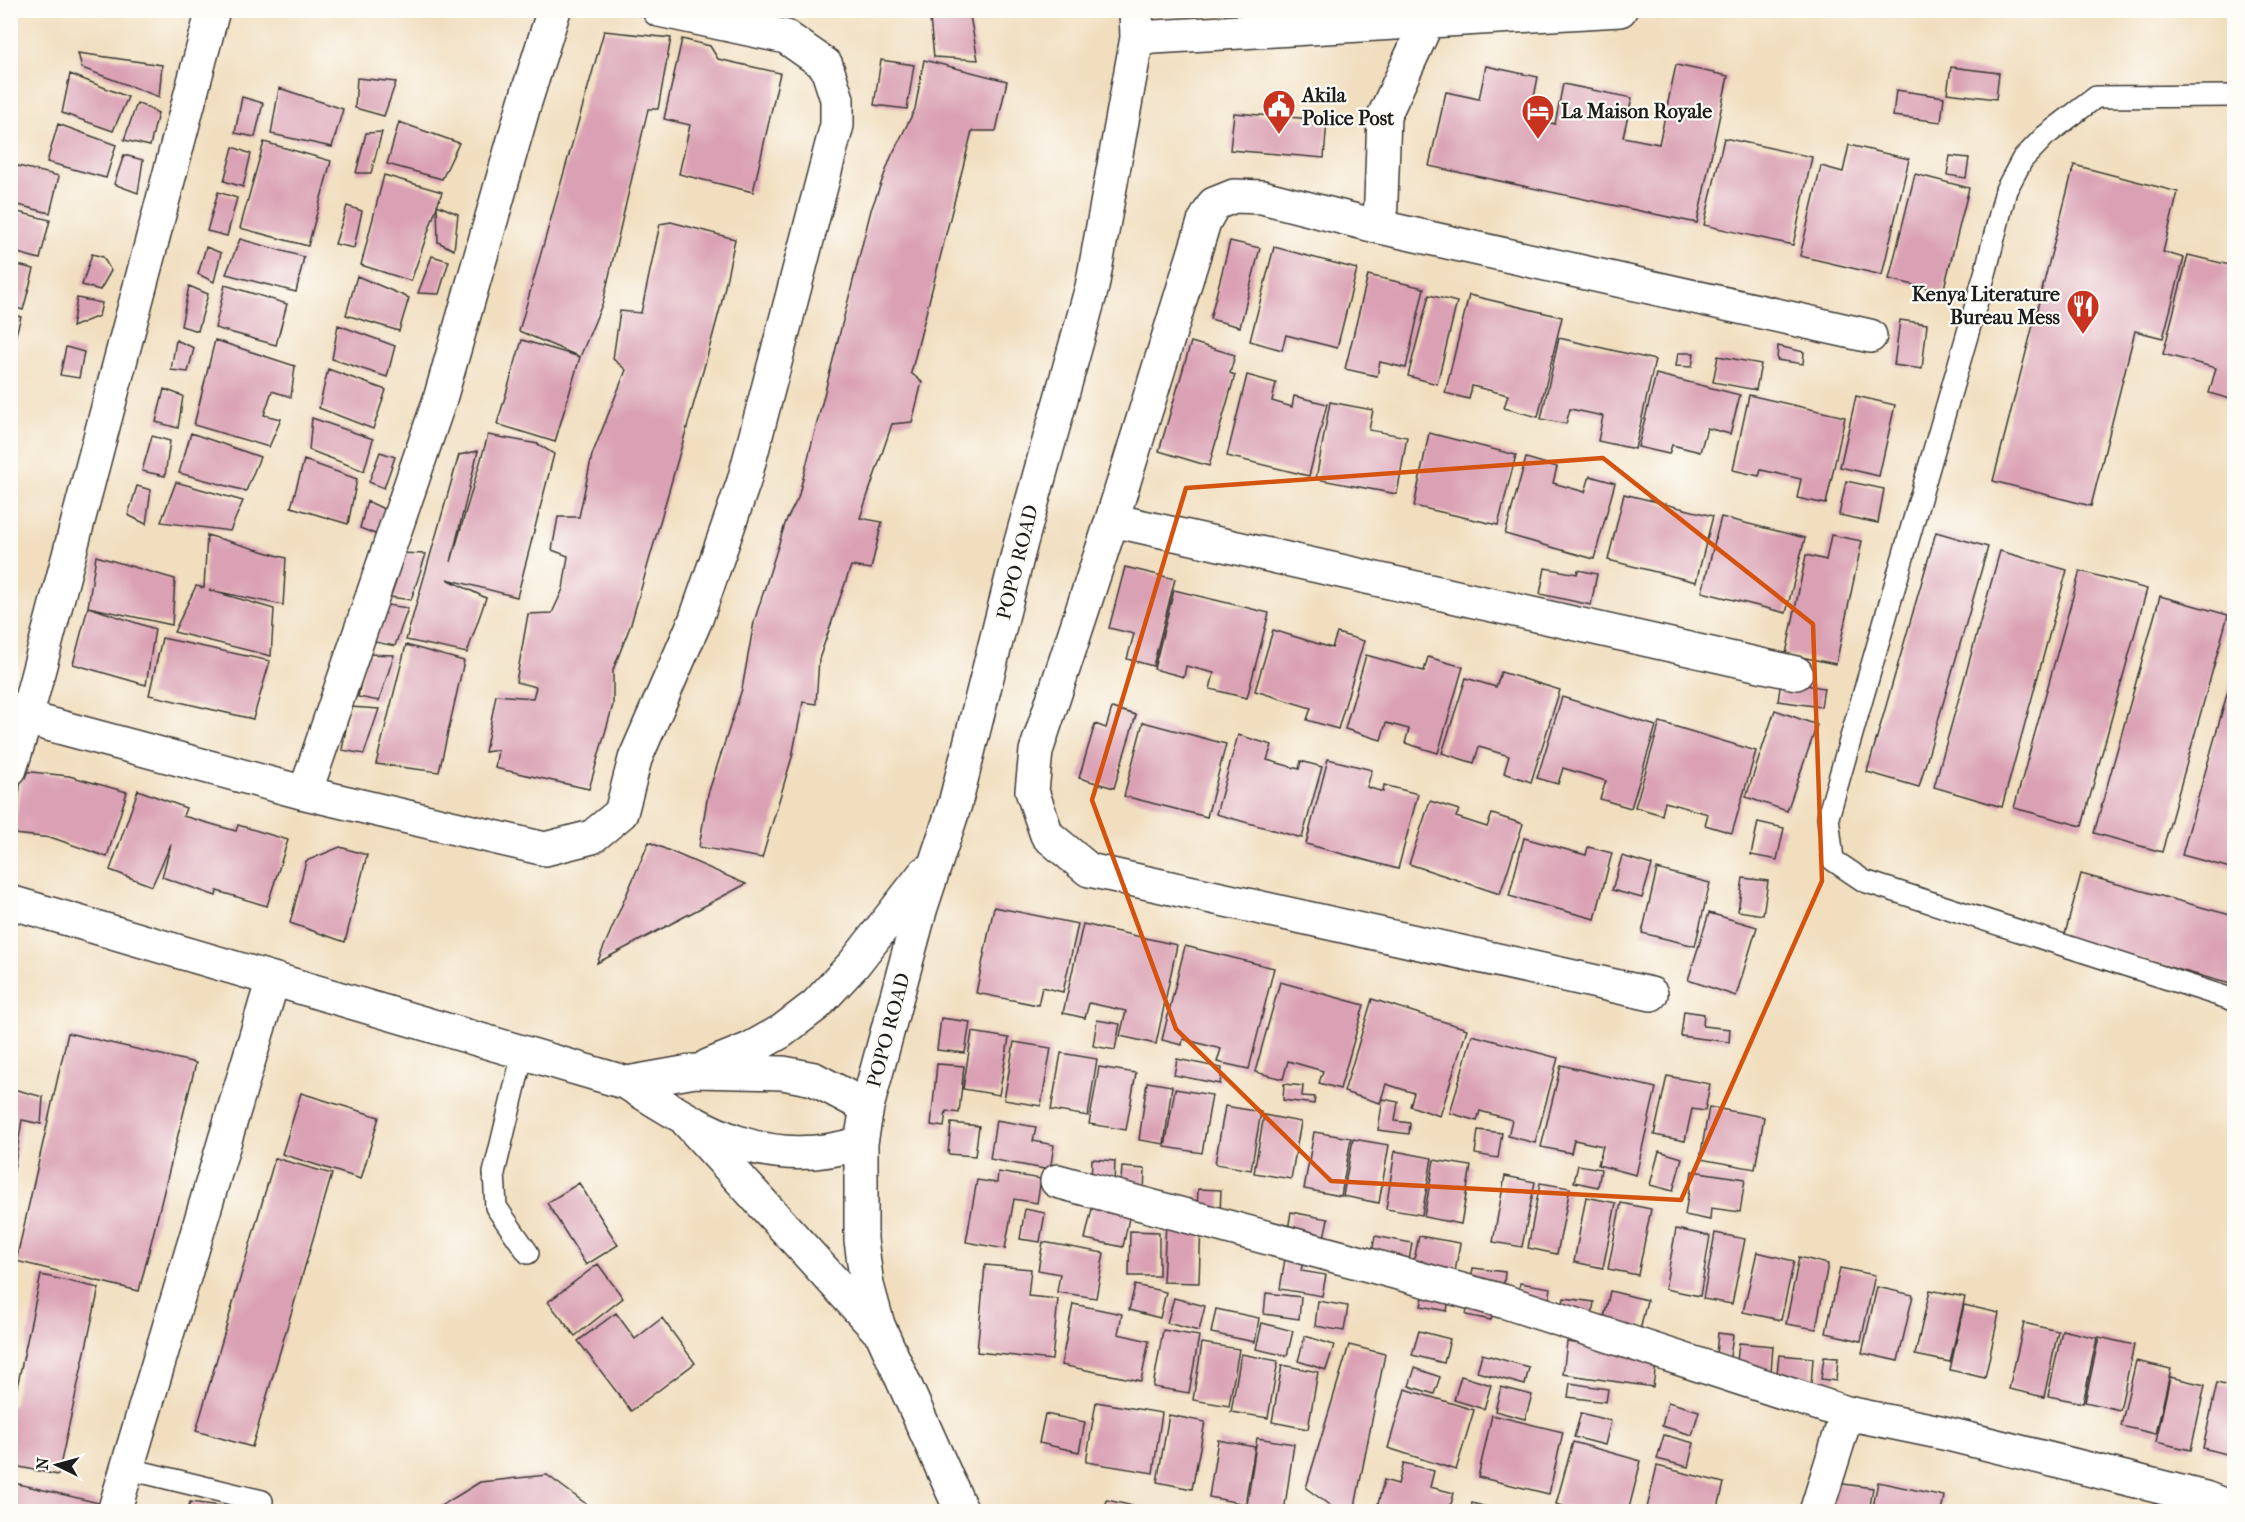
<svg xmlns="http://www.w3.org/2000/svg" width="2245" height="1522" viewBox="0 0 2245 1522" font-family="'IM FELL French Canon',serif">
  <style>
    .building { fill: #daa1b4 }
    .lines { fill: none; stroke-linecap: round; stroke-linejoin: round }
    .service-casing { stroke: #3c3934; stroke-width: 24 }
    .minor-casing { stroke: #3c3934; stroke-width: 36 }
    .service { stroke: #fff; stroke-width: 21 }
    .minor { stroke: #fff; stroke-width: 33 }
    .marked { fill: none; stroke: #d4530e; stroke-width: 4.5; stroke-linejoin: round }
    .labels { text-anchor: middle; stroke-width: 4.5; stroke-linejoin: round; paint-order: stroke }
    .poi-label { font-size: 20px; font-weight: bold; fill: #1c1c1c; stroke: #fdfcf7; text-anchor: start }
    .street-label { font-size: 20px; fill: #1c1c1c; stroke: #fdfcf7 }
  </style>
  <rect width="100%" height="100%" fill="#fdfcf7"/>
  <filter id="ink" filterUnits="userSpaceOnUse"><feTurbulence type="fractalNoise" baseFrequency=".0167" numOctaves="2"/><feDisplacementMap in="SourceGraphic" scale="12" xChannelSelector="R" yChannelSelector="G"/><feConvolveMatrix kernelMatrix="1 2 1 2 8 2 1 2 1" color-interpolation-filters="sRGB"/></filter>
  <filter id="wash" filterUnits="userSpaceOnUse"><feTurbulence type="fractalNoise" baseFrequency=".008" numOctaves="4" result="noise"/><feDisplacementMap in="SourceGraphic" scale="24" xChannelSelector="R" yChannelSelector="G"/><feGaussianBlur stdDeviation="1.35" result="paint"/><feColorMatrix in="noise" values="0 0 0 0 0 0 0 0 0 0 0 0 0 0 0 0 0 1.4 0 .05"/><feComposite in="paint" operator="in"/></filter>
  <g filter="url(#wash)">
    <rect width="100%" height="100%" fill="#f1debf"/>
    <g id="blocks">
      <path class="building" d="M929,10H969L978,60L934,57Z
        M604,31L671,38L658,109H648L603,302L580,357L555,442L497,424L522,340L580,357L519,331Z
        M682,39L710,46L718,59L780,73L753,192L679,174L690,125L664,119Z
        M78,53L162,65L159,97L82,68Z
        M881,60L914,65L907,109L874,105Z
        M924,60L1007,81L996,131H972L911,373L922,382L912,422L892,424L860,518L882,522L871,569L851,566L819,659L816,704L803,702L792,757L762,858L699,847L708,794L742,689L754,622L786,521L798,498L871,210L891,157L915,109Z
        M1676,65L1728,76L1697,223L1429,166L1446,92L1479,99L1486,66L1538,77L1530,118L1555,124L1563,84L1632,98L1623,137L1659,144Z
        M1951,67L1999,73L1996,99L1947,93Z
        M70,74L128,97L113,131L62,113Z
        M357,78L396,82L384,116L355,108Z
        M279,88L343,109L332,147L271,134Z
        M1896,90L1944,97L1941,122L1893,116Z
        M242,97L263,103L255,137L235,133Z
        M137,103L158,113L150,146L124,140Z
        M1234,113L1327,120L1324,158L1230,150Z
        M399,122L459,143L442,179L387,164Z
        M58,124L116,145L106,178L47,162Z
        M382,132L371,173H356L366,133Z
        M1724,138L1812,157L1793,245L1704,225Z
        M264,142L331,161L308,246L240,228Z
        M1849,145L1909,159L1882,275L1800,256L1821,166L1843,172Z
        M233,147L251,154L243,187L224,181Z
        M124,155L143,160L138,193L114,184Z
        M1950,156L1969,158L1966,178L1947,175Z
        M10,164L59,176L50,213L10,203Z
        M2074,165L2178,192L2163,252L2184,258L2163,338L2135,331L2091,506L1993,481Z
        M1915,174L1969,188L1943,292L1889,279Z
        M384,175L442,192L411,281L361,265Z
        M218,192L237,198L227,236L207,231Z
        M437,205L458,214L454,250L438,242Z
        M347,206L362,211L354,248L335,244Z
        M10,210L50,220L40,259L10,251Z
        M671,222L735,239L721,305L705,364L631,624L613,670V705L589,789L495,768L498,750L485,752L496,695L533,698L536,687L516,682L528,614L552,613L563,589L568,556L552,550L558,517H579L592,455L626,370L613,359L620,311L641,313L660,224Z
        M240,239L304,257L296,292L226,274Z
        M1230,241L1260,248L1240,327L1210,319Z
        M206,247L221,253L214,282L198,274Z
        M1274,247L1357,269L1337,348L1286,335L1282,350L1250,341Z
        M92,254L103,257L111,271L100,290L82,285Z
        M2188,255L2234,266V400L2209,393L2216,368L2163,354Z
        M432,256L449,261L439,294L418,293Z
        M10,263L34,269L23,310L10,306Z
        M1368,275L1424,288L1406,368L1380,362L1377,376L1345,369Z
        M357,276L409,298L399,331L346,315Z
        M225,285L287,304L276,345L215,328Z
        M189,286L208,294L198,331L181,326Z
        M1429,295L1457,302L1437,384L1408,376Z
        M1469,295L1562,317L1538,417L1504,408L1508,395L1472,386L1469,399L1445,393Z
        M77,298L102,303L99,316L72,327Z
        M10,314L21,317L11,352H10Z
        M1900,320L1927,324L1922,369L1894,365Z
        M338,325L395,346L387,377L332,359Z
        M1559,338L1655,360L1635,449L1598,441L1603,416L1570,409L1566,424L1541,419Z
        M176,340L194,348L188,372L171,370Z
        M215,340L295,366L291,397L272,391L264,415L281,419L269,447L194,425Z
        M1191,342L1235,355L1230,373L1235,375L1209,466L1159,451Z
        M1778,346L1804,352L1803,364L1777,360Z
        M66,347L84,352L79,378L60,375Z
        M1678,353H1694L1692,367L1676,366Z
        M1718,356L1761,364L1756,390L1713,382Z
        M328,369L386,390L373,429L319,408Z
        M1656,374L1740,395L1730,434L1707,428L1700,452L1672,445L1669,454L1638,447Z
        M1247,375L1276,383L1272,401L1292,407L1294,396L1327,404L1309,476L1227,456Z
        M164,389L183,396L178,428L156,422Z
        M1749,395L1845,417L1826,504L1797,498L1801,479L1761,470L1759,476L1733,470Z
        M1856,396L1895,405L1879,476L1840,467Z
        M1330,402L1373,410L1369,430L1407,437L1397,494L1316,479Z
        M312,418L373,439L364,471L309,450Z
        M191,433L260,457L246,491L179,473Z
        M1429,433L1516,455L1498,525L1414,506Z
        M488,435L538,444L554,454L517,597L447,579L486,598L467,653L406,640L459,455L478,451L451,562Z
        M152,436L170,441L165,476L142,471Z
        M380,452L395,457L384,488L369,482Z
        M1526,458L1557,467L1553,483L1585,492L1590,476L1615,483L1594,559L1505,534Z
        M304,460L357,479L348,524L291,507Z
        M1846,481L1884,489L1878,523L1839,515Z
        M176,482L243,501L230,531L161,522Z
        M137,486L151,490L146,524L128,515Z
        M1624,494L1713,516L1696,582L1608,560Z
        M367,501L384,509L380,536L360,528Z
        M1721,517L1805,538L1786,613L1702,592Z
        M1936,532L1988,547L1919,787L1867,772Z
        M207,535L286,558L283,605L209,590L274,609L271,656L174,632L196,586L204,588Z
        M1831,535L1862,541L1836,664L1786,654L1806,555L1826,560Z
        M2000,551L2067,570L2002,807L1934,787Z
        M397,553L426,554L411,600L390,597Z
        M96,556L175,579L172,625L88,607Z
        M1125,567L1175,579L1153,666L1127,659L1134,634L1109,628Z
        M1545,568L1577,574L1578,570L1597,574L1591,605L1540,594Z
        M2080,571L2147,589L2082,826L2014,808Z
        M1174,590L1269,613L1247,698L1210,689L1214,673L1186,666L1184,677L1154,669Z
        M2160,596L2228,615L2162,852L2094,833Z
        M380,604L408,608L395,646L375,642Z
        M88,607L155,629L146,685L73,664Z
        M1273,630L1332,648L1337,633L1364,641L1338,729L1307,720L1311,708L1255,691Z
        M162,638L270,661L253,719L149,695Z
        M406,645L464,661L439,772L376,764Z
        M366,654L394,655L379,701L358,697Z
        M1366,655L1424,671L1428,657L1463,667L1438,753L1405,743L1409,729L1386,723L1381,740L1345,729Z
        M2234,669V869L2182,855Z
        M1501,672L1560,690L1531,782L1504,773L1509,756L1479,747L1474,763L1442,753L1466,678L1496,687Z
        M1781,681L1824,688L1821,707L1778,701Z
        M1562,697L1656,726L1631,808L1600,799L1606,781L1563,768L1558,784L1537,778Z
        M350,707L379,709L364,754L342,750Z
        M1112,708L1136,715L1114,788L1079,778L1095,724L1106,728Z
        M1775,710L1817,725L1787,811L1746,797Z
        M1143,722L1226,744L1207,817L1124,796Z
        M1660,722L1756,751L1732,833L1705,825L1708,814L1665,802L1662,815L1635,807Z
        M1238,735L1272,745L1267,760L1299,769L1301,761L1322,767L1302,838L1216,814Z
        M1328,759L1372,770L1367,787L1383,792L1384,785L1418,794L1398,869L1306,844Z
        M22,771L69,776L127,792L107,857L53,838L14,834Z
        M138,790L186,808L183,816L236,831L238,825L288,840L267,906L217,891L216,896L162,877L171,844L152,886L110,870Z
        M1430,801L1459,810L1456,817L1487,827L1492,814L1523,824L1500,894L1409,864Z
        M1758,822L1784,828L1777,860L1751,855Z
        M1524,838L1586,855L1588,847L1612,853L1595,919L1509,896Z
        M649,842L746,884L597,963Z
        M340,847L367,855L345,942L290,923L306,861Z
        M1622,856L1652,865L1642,898L1612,890Z
        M1657,869L1710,883L1695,946L1642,933Z
        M2081,874L2234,916V985L2064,938Z
        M1743,878L1768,881L1763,915L1738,911Z
        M994,907L1078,924L1063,992L1042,987L1038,1005L976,993Z
        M1709,913L1757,927L1736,996L1688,980Z
        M1083,924L1177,945L1156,1044L1120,1036L1126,1011L1089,1003L1085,1018L1063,1013Z
        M1185,946L1274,968L1249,1069L1217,1062L1221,1049L1183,1039L1182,1045L1162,1040Z
        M1280,982L1364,1005L1340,1089L1319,1083L1323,1071L1288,1061L1283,1079L1255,1072Z
        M1372,999L1467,1029L1440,1116L1410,1106L1414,1093L1386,1084L1380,1103L1344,1092Z
        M1684,1011L1704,1014L1703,1026L1730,1029L1729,1042L1681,1036Z
        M941,1018L970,1022L965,1053L937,1050Z
        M1097,1020L1120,1024L1115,1050L1093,1046Z
        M972,1032L1009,1038L999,1095L963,1089Z
        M68,1033L196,1063L139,1291L16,1261Z
        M1472,1035L1558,1058L1535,1143L1508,1136L1512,1120L1480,1111L1477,1121L1450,1113Z
        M1014,1042L1051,1048L1041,1106L1004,1100Z
        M1061,1053L1097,1059L1088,1116L1051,1110Z
        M1177,1059L1222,1068L1220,1084L1174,1075Z
        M937,1064L964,1066L959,1113L946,1111L944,1127L931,1125Z
        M1561,1065L1656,1088L1636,1175L1598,1165L1603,1146L1574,1140L1571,1153L1541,1147Z
        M1099,1067L1136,1073L1126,1130L1089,1124Z
        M1667,1076L1710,1084L1705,1111L1692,1109L1685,1141L1654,1135Z
        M1147,1082L1172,1086L1164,1144L1139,1140Z
        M1284,1084L1303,1086L1302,1096L1315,1097L1314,1104L1283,1100Z
        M10,1088L43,1097L41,1124L22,1120L12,1182Z
        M1175,1089L1212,1095L1202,1153L1165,1147Z
        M301,1093L379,1117L361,1179L282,1154Z
        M1383,1099L1398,1102L1395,1121L1410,1123L1409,1134L1378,1130Z
        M1225,1106L1261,1112L1251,1170L1215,1164Z
        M1709,1107L1764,1117L1755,1169L1700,1159Z
        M1264,1115L1301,1122L1291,1179L1254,1173Z
        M996,1120L1036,1127L1033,1141L1054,1145L1050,1170L990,1159Z
        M951,1123L979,1126L975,1156L948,1154Z
        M1478,1130L1502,1133L1498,1158L1475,1154Z
        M1314,1132L1351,1138L1341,1196L1304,1189Z
        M1353,1139L1389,1145L1379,1203L1343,1196Z
        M1395,1151L1432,1158L1422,1215L1386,1209Z
        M1659,1151L1682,1158L1673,1191L1650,1185Z
        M275,1158L332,1174L252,1447L196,1431Z
        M1092,1159L1115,1161L1114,1185L1091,1183Z
        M1434,1160L1471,1166L1461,1224L1424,1217Z
        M1578,1165L1601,1169L1598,1187L1574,1182Z
        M1122,1167L1145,1169L1144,1193L1120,1192Z
        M1692,1171L1745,1179L1740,1212L1711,1208L1710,1220L1685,1215Z
        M998,1172L1041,1179L1037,1203L1014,1199L1005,1249L966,1242L977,1180L997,1183Z
        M1505,1176L1535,1182L1522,1247L1493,1242Z
        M579,1183L618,1245L586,1265L547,1203Z
        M1540,1183L1570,1188L1557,1254L1528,1248Z
        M1198,1189L1221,1190L1220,1215L1197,1212Z
        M1586,1197L1616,1203L1603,1268L1574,1262Z
        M1094,1200L1131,1208L1123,1247L1085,1239Z
        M1621,1203L1651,1209L1638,1275L1608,1269Z
        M1025,1209L1045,1213L1040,1242L1020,1239Z
        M1291,1212L1328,1219L1323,1242L1287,1236Z
        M1166,1222L1201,1223L1199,1283L1163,1282Z
        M1676,1229L1710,1236L1700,1296L1665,1289Z
        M1130,1231L1159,1232V1276H1129Z
        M1715,1233L1745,1239L1732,1304L1703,1299Z
        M1375,1236L1412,1243L1408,1266L1371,1259Z
        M1419,1236L1460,1243L1454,1278L1420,1273L1422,1261L1414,1260Z
        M1043,1242L1104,1253L1096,1298L1057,1292L1060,1274L1038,1270Z
        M1757,1252L1794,1261L1781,1320L1743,1312Z
        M1286,1253L1304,1256L1301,1271L1326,1275L1322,1296L1280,1289Z
        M1799,1257L1828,1264L1816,1329L1786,1324Z
        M598,1264L623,1298L575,1336L548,1302Z
        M985,1265L1031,1269L1028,1296L1058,1299L1052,1360L977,1352Z
        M1473,1268L1505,1272L1503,1293L1470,1288Z
        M1840,1268L1875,1275L1861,1341L1826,1333Z
        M41,1275L99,1288L58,1475L10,1465V1405L13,1406Z
        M1520,1283L1551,1288L1548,1307L1517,1303Z
        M1135,1285L1166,1292L1160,1318L1129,1310Z
        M1877,1287L1913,1295L1898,1361L1862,1353Z
        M1425,1288L1450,1292L1447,1311L1421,1306Z
        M1930,1290L1965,1297L1950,1362L1915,1355Z
        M1610,1291L1647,1300L1639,1335L1602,1327Z
        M1266,1293L1301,1297L1299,1319L1264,1314Z
        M1469,1297L1495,1302L1491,1320L1466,1315Z
        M1174,1298L1205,1306L1199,1331L1167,1323Z
        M1564,1298L1594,1302L1591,1321L1561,1317Z
        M1318,1301L1348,1306L1344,1331L1315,1326Z
        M1073,1304L1122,1314L1118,1334L1149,1341L1141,1381L1061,1365Z
        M1964,1305L1999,1313L1985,1378L1950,1370Z
        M1216,1309L1259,1318L1255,1342L1211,1333Z
        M616,1313L635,1339L662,1318L695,1363L631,1411L578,1341Z
        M1262,1323L1293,1331L1287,1356L1256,1349Z
        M2024,1323L2058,1331L2044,1397L2009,1389Z
        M1163,1330L1199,1336L1189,1393L1153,1387Z
        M2062,1330L2097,1338L2083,1403L2048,1396Z
        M1419,1331L1450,1339L1444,1363L1412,1355Z
        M1718,1333L1733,1335L1730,1357L1716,1355Z
        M1305,1336L1334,1345L1326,1370L1298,1361Z
        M2099,1337L2134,1345L2120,1410L2085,1402Z
        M1567,1342L1657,1355L1653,1387L1563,1374Z
        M1202,1343L1239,1349L1229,1406L1193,1400Z
        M1739,1343L1773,1346L1771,1373L1736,1371Z
        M1349,1345L1385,1354L1354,1512H1339L1306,1488Z
        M1241,1354L1278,1361L1268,1418L1231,1412Z
        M1482,1354L1529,1367L1525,1385L1477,1372Z
        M1779,1355L1813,1358L1811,1386L1776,1383Z
        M1824,1357L1838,1358L1836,1381L1821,1379Z
        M2136,1361L2171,1369L2156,1434L2121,1426Z
        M1282,1365L1318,1372L1308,1429L1272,1422Z
        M1415,1368L1440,1377L1434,1394L1409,1386Z
        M1461,1376L1491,1385L1484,1409L1454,1400Z
        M2170,1377L2205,1385L2191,1450L2156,1442Z
        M1570,1383L1608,1389L1606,1402L1568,1397Z
        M2217,1383L2234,1387V1456L2203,1448Z
        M1501,1387L1532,1395L1525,1419L1495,1411Z
        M1405,1389L1474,1410L1456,1470L1388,1448Z
        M1096,1402L1162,1413L1153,1473L1086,1462Z
        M1668,1402L1699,1411L1692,1435L1662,1426Z
        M1581,1413L1611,1421L1605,1445L1574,1437Z
        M1045,1414L1085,1422L1079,1452L1039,1443Z
        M1169,1415L1205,1422L1192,1489L1157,1482Z
        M1492,1415L1563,1432L1549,1494L1478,1477Z
        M1664,1435L1694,1443L1688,1467L1657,1459Z
        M1257,1438L1294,1444L1284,1512H1246Z
        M1218,1440L1255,1447L1245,1504L1209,1497Z
        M1573,1442L1641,1461L1628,1512H1584L1556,1504Z
        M1404,1463L1434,1471L1430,1487L1454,1493L1449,1512H1376L1384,1480L1398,1484Z
        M1657,1466L1724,1483L1717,1512H1646Z
        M547,1475L597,1512H431L480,1482Z
        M10,1482L99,1503L98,1512H10Z
        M1878,1482L1944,1496L1941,1512H1872Z
        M1836,1483L1873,1488L1869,1512H1831Z
        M1107,1500L1138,1507L1137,1512H1104Z
        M190,1502L252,1510V1512H187Z
        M1472,1503L1502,1511V1512H1470Z"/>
    </g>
  </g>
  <g filter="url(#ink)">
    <use href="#blocks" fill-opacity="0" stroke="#3c3934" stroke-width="1.5"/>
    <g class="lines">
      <defs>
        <path id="service" d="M2234,96L2096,97L2045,136L2022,160L2006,190L1986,270L1828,817L1833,860L1864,881L2234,1000
          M523,1053L494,1173L496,1207L528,1253
          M125,1468L262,1501"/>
        <path id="minor" d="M1137,38L1620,10
          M1380,227L1384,116L1428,20
          M1112,520L1796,673
          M26,718L305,793L545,849L592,837L621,813L635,759L696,619L744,481L837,125V99L826,65L786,37L659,10
          M10,769L26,718L213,10
          M305,793L440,399L524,105L554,10
          M10,902L627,1083L695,1071L783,1073L814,1079L867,1107
          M1651,994L1089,870L1047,835L1032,791L1036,751L1112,520L1204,222L1214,204L1234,196L1262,197L1380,227L1870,336
          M708,1066L750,1049L782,1031L816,1005L854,964L925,873
          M627,1083C706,1132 765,1172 861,1143
          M687,1121L877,1329
          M1057,1181L1506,1302L1847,1413L1944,1433L2205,1498L2234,1509
          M114,1512L273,979
          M962,1512L878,1325L867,1285L861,1240V1143L867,1107L921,907L955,804L1021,542L1092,287L1137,38L1136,10
          M1816,1512L1847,1413"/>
      </defs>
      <use href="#service" class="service-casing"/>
      <use href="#minor" class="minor-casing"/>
      <use href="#service" class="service"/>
      <use href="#minor" class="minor"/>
    </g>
  </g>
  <path class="marked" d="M1603,458L1813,624L1822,881L1681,1200L1331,1181L1176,1029L1092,800L1186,488Z"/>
  <defs>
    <symbol id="civic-pin" viewBox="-11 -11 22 30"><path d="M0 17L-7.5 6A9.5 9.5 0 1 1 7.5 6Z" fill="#c8321e" stroke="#fdfcf7"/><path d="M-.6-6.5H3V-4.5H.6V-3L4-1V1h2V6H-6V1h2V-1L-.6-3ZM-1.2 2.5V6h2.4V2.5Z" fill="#fff"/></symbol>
    <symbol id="hotel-pin" viewBox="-11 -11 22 30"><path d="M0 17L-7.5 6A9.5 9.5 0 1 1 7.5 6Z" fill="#c8321e" stroke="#fdfcf7"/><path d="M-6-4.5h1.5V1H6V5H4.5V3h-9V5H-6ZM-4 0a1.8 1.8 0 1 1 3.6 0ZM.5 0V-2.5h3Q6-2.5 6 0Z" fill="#fff"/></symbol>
    <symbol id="restaurant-pin" viewBox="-11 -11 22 30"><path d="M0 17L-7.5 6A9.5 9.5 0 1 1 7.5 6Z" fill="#c8321e" stroke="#fdfcf7"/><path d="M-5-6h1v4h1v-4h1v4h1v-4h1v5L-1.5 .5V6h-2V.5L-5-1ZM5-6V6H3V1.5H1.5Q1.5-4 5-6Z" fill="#fff"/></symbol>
  </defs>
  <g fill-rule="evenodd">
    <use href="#civic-pin" x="1260" y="87" width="38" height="52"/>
    <use href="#hotel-pin" x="1519" y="92" width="38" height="52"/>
    <use href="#restaurant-pin" x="2064" y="287" width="38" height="52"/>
  </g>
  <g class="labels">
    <g class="poi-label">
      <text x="1302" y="102">Akila<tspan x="1302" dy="23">Police Post</tspan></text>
      <text x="1561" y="118">La Maison Royale</text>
      <text x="2060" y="301" text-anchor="end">Kenya Literature<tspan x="2060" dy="23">Bureau Mess</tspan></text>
    </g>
    <g class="street-label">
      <text transform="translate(1017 562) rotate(-76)" y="7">POPO ROAD</text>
      <text transform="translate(888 1030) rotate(-75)" y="7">POPO ROAD</text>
    </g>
  </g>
  <rect width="2245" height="1522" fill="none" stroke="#fdfcf7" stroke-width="36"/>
  <g transform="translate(57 1465) rotate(275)" stroke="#fdfcf7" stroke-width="4.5" paint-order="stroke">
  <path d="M0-4.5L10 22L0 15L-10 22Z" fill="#1c1c1c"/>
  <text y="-9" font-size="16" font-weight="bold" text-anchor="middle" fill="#1c1c1c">N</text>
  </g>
</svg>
